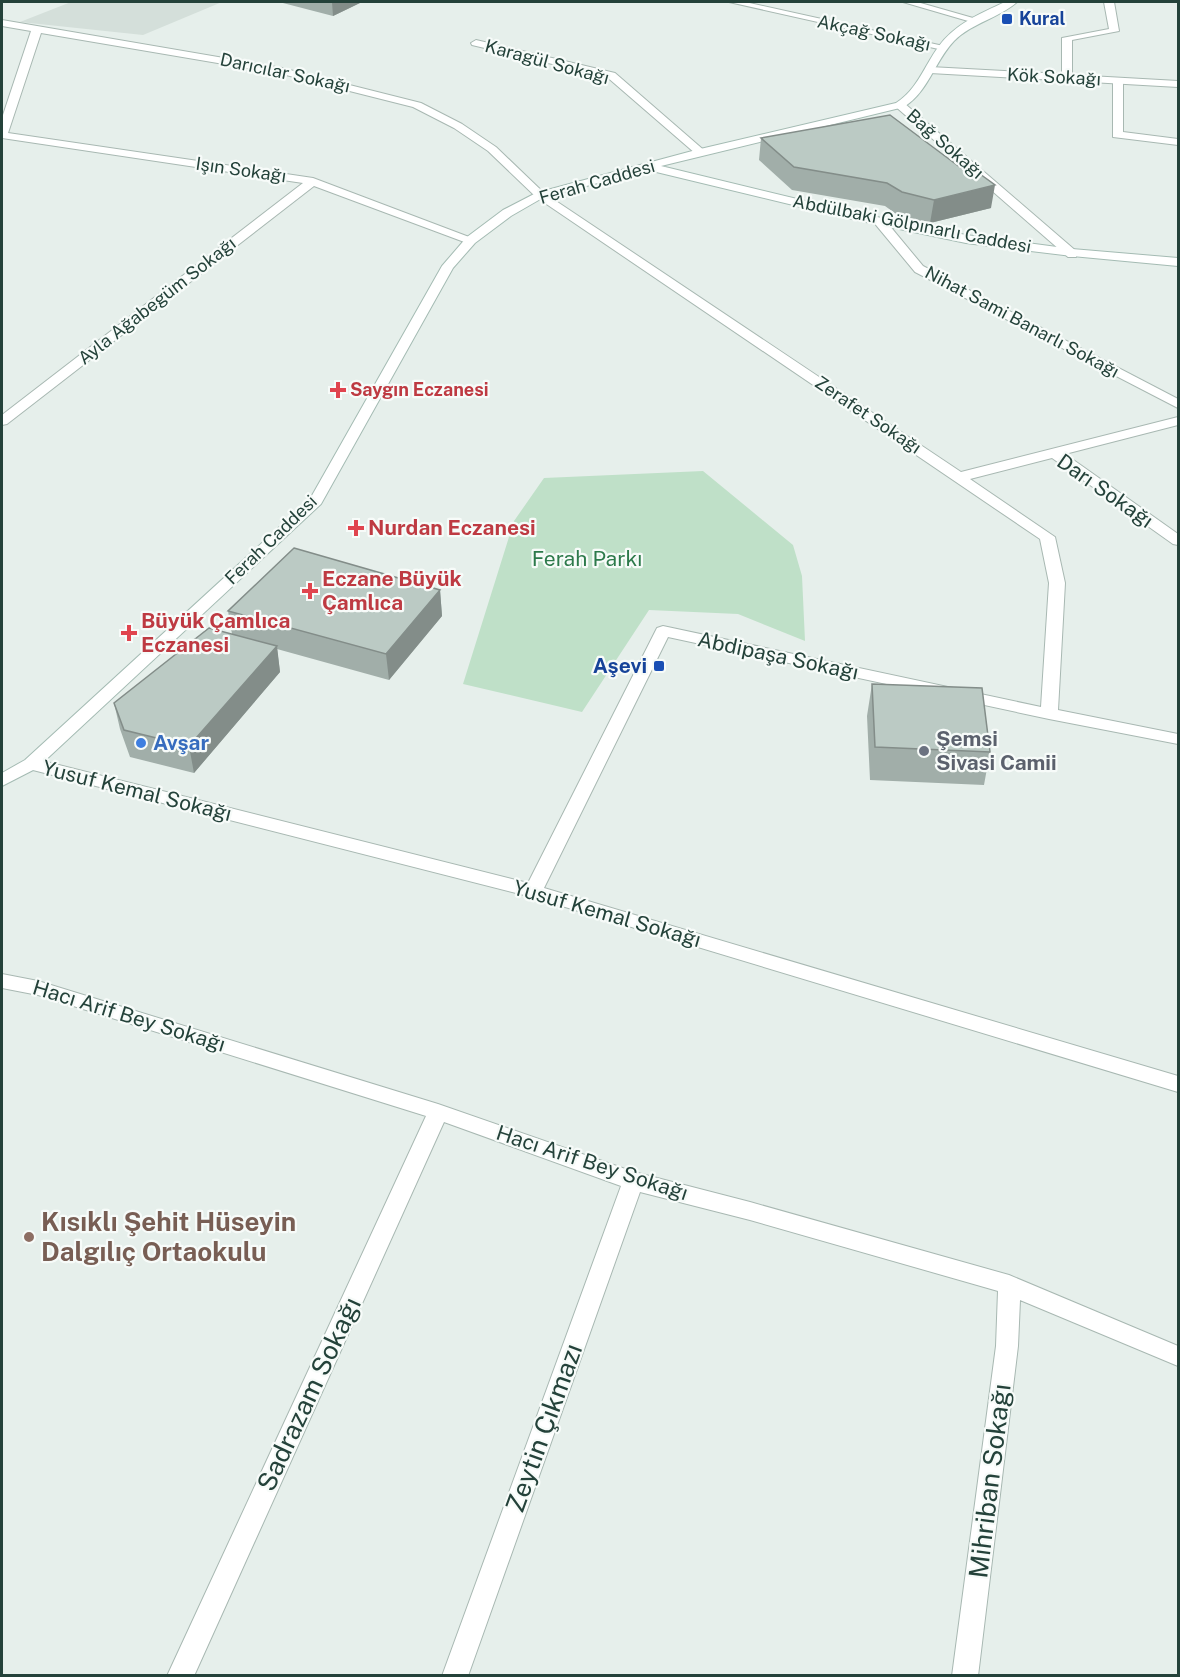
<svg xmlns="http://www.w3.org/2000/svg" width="1180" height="1677" viewBox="0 0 1180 1677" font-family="'Public Sans',sans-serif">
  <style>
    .built { fill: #d4dfda }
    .green { fill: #bfe0c8 }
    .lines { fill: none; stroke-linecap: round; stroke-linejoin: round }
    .lane-casing { stroke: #a8b8b2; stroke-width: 2 }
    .street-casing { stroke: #a8b8b2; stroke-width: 2 }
    .secondary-casing { stroke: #a4bbb3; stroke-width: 2 }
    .lane { fill: #fff; fill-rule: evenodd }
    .street { fill: #fff; fill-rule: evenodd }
    .secondary { fill: #fff; fill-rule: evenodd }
    .wall { fill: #a1aea9 }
    .shaded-wall { fill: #838d89 }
    .building { fill: #bbcac4; stroke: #838d89; stroke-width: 1.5 }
    .transit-dot { fill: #1a4fb4; stroke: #f7fbf9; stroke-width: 2 }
    .health-dot { fill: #e0444e; stroke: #f7fbf9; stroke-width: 2 }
    .shop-dot { fill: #3f7fe0; stroke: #f7fbf9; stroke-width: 2 }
    .worship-dot { fill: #6b7280; stroke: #f7fbf9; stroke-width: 2 }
    .education-dot { fill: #8d6e63; stroke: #f7fbf9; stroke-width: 2 }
    .labels { text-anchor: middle; stroke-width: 4.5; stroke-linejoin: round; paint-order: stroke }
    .far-transit-label { font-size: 18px; font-weight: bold; fill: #164399; stroke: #f7fbf9; text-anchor: start }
    .far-street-label { font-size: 18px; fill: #24423a; stroke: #f7fbf9 }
    .far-health-label { font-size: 18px; font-weight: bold; fill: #be3a42; stroke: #f7fbf9; text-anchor: start }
    .street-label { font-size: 21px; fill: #24423a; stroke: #f7fbf9 }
    .health-label { font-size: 21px; font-weight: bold; fill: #be3a42; stroke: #f7fbf9; text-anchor: start }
    .park-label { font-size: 21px; fill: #2d7a4b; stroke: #f7fbf9 }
    .transit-label { font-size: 21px; font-weight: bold; fill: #164399; stroke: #f7fbf9; text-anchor: end }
    .worship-label { font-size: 21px; font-weight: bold; fill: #5b616d; stroke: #f7fbf9; text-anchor: start }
    .shop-label { font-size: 21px; font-weight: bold; fill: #366cbe; stroke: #f7fbf9; text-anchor: start }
    .near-education-label { font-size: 26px; font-weight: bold; fill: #785e54; stroke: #f7fbf9; text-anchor: start }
    .near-street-label { font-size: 26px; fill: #24423a; stroke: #f7fbf9 }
  </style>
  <rect width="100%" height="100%" fill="#e6efeb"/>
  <path class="built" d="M71,2H222L143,35L20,22Z"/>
  <path class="green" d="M703,471L793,545L802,576L805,641L738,614L649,610L582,712L463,684L514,521L544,478Z"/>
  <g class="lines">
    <defs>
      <path id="lane" d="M1118,78L1123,81V132L1178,139V145L1113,137V81Z"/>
      <path id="street" d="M729,2H745L948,47L943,50Z
        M903,2H917L980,20L975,23Z
        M1104,2H1114L1119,31L1072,40V75L1178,81V87L930,73L925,70L930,67L1062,74V38L1109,29Z
        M2,20L282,68L421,103L462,124L496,147L544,193L961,472L1178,417V425L1065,454L1178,534V545L1173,544L1052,458L970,479L1055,537L1065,583L1058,710L1178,734V744L1049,719L668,637L544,888L1178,1076V1092L532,897L25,768L22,764L31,758L528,883L657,628L663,626L1041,707L1049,583L1040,539L536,197L488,151L454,128L413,107L282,74L41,33L8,133L313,178L477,240L467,243L314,186L7,424L2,425V415L303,183L2,138V118L31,31L2,26Z
        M476,40L615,73L706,152L696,154L607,77L472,45L471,43Z
        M896,103H904L1076,251V257H1068L896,107Z
        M876,219H884L923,266L1178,399V408L915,272L876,225Z
        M2,974L38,981L438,1104L634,1172L750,1202L1009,1275L1178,1346V1366L1020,1300L1018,1346L978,1676H952L996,1346L998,1291L750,1220L640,1192L468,1676H442L621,1186L444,1122L194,1676H167L426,1116L38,995L2,988Z"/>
      <path id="secondary" d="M1005,2H1017C999,18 972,23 954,41C934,62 929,91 904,107L661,166L847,211L966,235L1072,249L1178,258V266L1072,256L966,243L847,218L648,170L544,197L511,216L475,243L453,268L321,504L37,768L2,786V773L25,760L310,499L442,266L467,237L503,210L536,193L696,150L896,103C918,89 924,66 939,46C955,24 981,13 1005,2Z"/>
    </defs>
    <use href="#lane" class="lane-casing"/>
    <use href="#street" class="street-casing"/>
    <use href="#secondary" class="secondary-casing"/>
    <use href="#lane" class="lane"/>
    <use href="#street" class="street"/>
    <use href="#secondary" class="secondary"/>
  </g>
  <path class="wall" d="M279,2H362L333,16Z
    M761,138L991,208L930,223L899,216L885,206L792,190L759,160Z
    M440,590L442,616L389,680L277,649L280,672L194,773L130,757L120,729L114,703L232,634L228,611Z
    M872,684L990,752L984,785L870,780L867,716Z"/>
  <path class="shaded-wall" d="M332,2H362L333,16Z
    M995,185L991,208L930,223L934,200Z
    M440,590L442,616L389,680L386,654Z
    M277,646L280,672L194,773L189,746Z"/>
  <path class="building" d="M890,115L973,177L980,174L995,185L934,200L902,192L887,183L794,167L761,138Z
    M294,548L440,590L386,654L228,611Z
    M209,628L277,646L189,746L124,730L114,703Z
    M872,684L982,688L990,752L875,747Z"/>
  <g class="transit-dot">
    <rect x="1001" y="13" width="12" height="12" rx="3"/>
    <rect x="653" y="660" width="12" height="12" rx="3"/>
  </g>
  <g class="health-dot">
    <path d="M335 381h6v6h6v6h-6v6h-6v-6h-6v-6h6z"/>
    <path d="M353 519h6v6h6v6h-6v6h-6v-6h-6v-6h6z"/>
    <path d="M307 582h6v6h6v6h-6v6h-6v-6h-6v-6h6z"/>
    <path d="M126 624h6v6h6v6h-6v6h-6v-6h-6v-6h6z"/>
  </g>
  <circle class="shop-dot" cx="141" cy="743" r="6"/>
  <circle class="worship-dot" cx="924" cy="751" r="6"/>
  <circle class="education-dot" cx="29" cy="1237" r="6"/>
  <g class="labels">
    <g class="far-transit-label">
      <text x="1019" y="25">Kural</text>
    </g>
    <g class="far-street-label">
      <text transform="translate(874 33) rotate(12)" y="6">Akçağ Sokağı</text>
      <text transform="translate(547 62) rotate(15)" y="6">Karagül Sokağı</text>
      <text transform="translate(285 73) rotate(12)" y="6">Darıcılar Sokağı</text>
      <text transform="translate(1054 77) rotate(3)" y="6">Kök Sokağı</text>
      <text transform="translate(945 144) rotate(41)" y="6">Bağ Sokağı</text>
      <text transform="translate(241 170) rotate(8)" y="6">Işın Sokağı</text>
      <text transform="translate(597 182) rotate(-16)" y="6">Ferah Caddesi</text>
      <text transform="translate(912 224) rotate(11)" y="6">Abdülbaki Gölpınarlı Caddesi</text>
      <text transform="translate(157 301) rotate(-38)" y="6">Ayla Ağabegüm Sokağı</text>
      <text transform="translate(1022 322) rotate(28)" y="6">Nihat Sami Banarlı Sokağı</text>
      <text transform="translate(868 415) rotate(34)" y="6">Zerafet Sokağı</text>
      <text transform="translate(271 540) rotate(-44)" y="6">Ferah Caddesi</text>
    </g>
    <g class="far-health-label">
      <text x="350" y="396">Saygın Eczanesi</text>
    </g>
    <g class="street-label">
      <text transform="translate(1105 491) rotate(35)" y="7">Darı Sokağı</text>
      <text transform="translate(778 656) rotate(12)" y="7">Abdipaşa Sokağı</text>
      <text transform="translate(137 791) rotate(14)" y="7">Yusuf Kemal Sokağı</text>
      <text transform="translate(607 914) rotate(16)" y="7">Yusuf Kemal Sokağı</text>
      <text transform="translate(129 1016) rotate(17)" y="7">Hacı Arif Bey Sokağı</text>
      <text transform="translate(592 1163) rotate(18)" y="7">Hacı Arif Bey Sokağı</text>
    </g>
    <g class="health-label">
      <text x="368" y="535">Nurdan Eczanesi</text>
      <text x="322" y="586">Eczane Büyük<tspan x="322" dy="24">Çamlıca</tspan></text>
      <text x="141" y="628">Büyük Çamlıca<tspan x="141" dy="24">Eczanesi</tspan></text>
    </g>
    <g class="park-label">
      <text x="587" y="566">Ferah Parkı</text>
    </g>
    <g class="transit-label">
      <text x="647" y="673">Aşevi</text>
    </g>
    <g class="worship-label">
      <text x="936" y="746">Şemsi<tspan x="936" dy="24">Sivasi Camii</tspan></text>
    </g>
    <g class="shop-label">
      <text x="153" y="750">Avşar</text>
    </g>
    <g class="near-education-label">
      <text x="41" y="1231">Kısıklı Şehit Hüseyin<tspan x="41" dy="30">Dalgılıç Ortaokulu</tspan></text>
    </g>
    <g class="near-street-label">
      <text transform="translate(309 1394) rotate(-65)" y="9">Sadrazam Sokağı</text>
      <text transform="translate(544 1428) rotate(-70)" y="9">Zeytin Çıkmazı</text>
      <text transform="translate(990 1481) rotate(-83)" y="9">Mihriban Sokağı</text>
    </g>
  </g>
  <rect width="1180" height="1677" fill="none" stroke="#24423a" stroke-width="6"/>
</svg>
